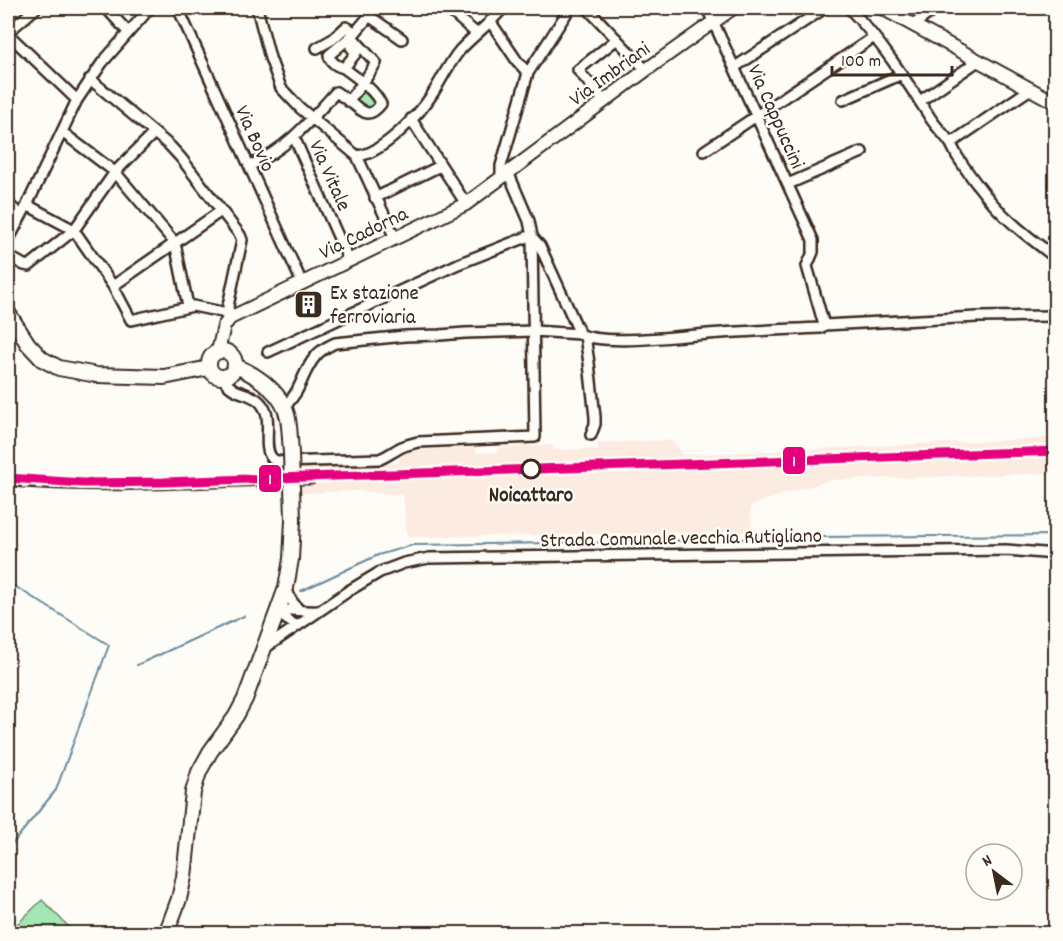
<svg xmlns="http://www.w3.org/2000/svg" width="1063" height="941" viewBox="0 0 1063 941" font-family="Dekko,sans-serif">
  <style>
    .built { fill: #fcebe1 }
    .green { fill: #a3e8b4; stroke: #6f8969; stroke-width: 1.5 }
    .lines { fill: none; stroke-linecap: round; stroke-linejoin: round }
    .stream { stroke: #6a8a99; stroke-width: 2 }
    .minor-casing { stroke: #3b2a1e; stroke-width: 14 }
    .tertiary-casing { stroke: #3b2a1e; stroke-width: 16 }
    .secondary-casing { stroke: #3b2a1e; stroke-width: 18 }
    .minor { stroke: #fdfcf7; stroke-width: 9 }
    .tertiary { stroke: #fdfcf7; stroke-width: 12 }
    .secondary { stroke: #fdfcf7; stroke-width: 14 }
    .rail-casing { stroke: #3b2a1e; stroke-width: 4.5 }
    .rail { stroke: #fdfcf7; stroke-width: 2; stroke-dasharray: 7; stroke-linecap: butt }
    .secondary-bridge-casing { stroke: #3b2a1e; stroke-width: 18; stroke-linecap: butt }
    .secondary-bridge { stroke: #fdfcf7; stroke-width: 14 }
    .rail-1-casing { stroke: #fdfcf7; stroke-width: 14 }
    .rail-1 { stroke: #e5007d; stroke-width: 9 }
    .stop-dot { fill: #fdfcf7; stroke: #3b2a1e; stroke-width: 3 }
    .labels { text-anchor: middle; stroke-width: 5; stroke-linejoin: round; paint-order: stroke }
    .street-label { font-size: 21px; fill: #3b2a1e; stroke: #fdfcf7 }
    .poi-label { font-size: 21px; fill: #3b2a1e; stroke: #fdfcf7; text-anchor: start }
    .stop-label { font-size: 21px; font-weight: bold; fill: #3b2a1e; stroke: #fdfcf7 }
    .line-badge { stroke: #fdfcf7; stroke-width: 2 }
    .badge-label { font-size: 16px; text-anchor: middle; font-weight: bold; fill: #fff }
  </style>
  <rect width="100%" height="100%" fill="#fdfcf7"/>
  <filter id="ink" filterUnits="userSpaceOnUse"><feTurbulence type="fractalNoise" baseFrequency=".0167" numOctaves="2"/><feDisplacementMap in="SourceGraphic" scale="12" xChannelSelector="R" yChannelSelector="G"/><feConvolveMatrix kernelMatrix="1 2 1 2 8 2 1 2 1" color-interpolation-filters="sRGB"/></filter>
  <g filter="url(#ink)">
    <path class="built" d="M1055,438V473L830,480L766,500L750,507L752,532L407,537L403,495L357,491L302,493L263,489L211,490L203,484L211,475L258,473L259,470L399,463V455L407,451L475,447L476,453L497,452V448L524,446L553,445V450L598,449V443L669,440L675,444L682,455Z"/>
    <path class="green" d="M364,87L378,102L368,112L353,100Z
      M42,900L75,933H8Z"/>
    <g class="lines">
      <path class="stream" d="M663,541L819,537L1056,535
        M8,582L109,645L56,790L8,849
        M301,591L378,555L413,545L639,542
        M137,665L244,616"/>
      <defs>
        <path id="minor" d="M106,8L128,32
          M178,8L302,283
          M257,8L270,58L281,88L300,108L357,156C382,154 420,114 433,93C442,79 449,63 460,50C474,35 491,23 503,8
          M447,8L477,34
          M587,8L646,70
          M707,8L813,240V252L807,266L824,325
          M849,8C881,41 906,80 931,119C937,128 945,135 951,144C953,148 955,152 957,156C968,173 980,189 993,204C1012,225 1034,241 1056,258
          M369,16L402,39
          M490,21L517,61L528,73
          M915,25L917,22L937,8
          M8,32L36,8
          M8,34L77,100
          M317,48L333,39L346,27L350,29L354,34
          M735,67L825,8
          M344,68C337,66 330,62 329,55L354,34L376,8
          M90,79L170,146L181,158L240,235L242,240L241,245L228,306L230,318
          M843,100L902,74
          M348,101L363,83L376,63L353,38
          M604,101L578,70L617,39
          M920,101L978,61
          M411,119L466,204
          M62,132L115,172L175,243L188,306
          M294,137L349,261
          M951,143L1029,90
          M704,151L874,37
          M357,156L395,238
          M249,166C287,149 309,122 336,92C342,96 347,100 353,104C365,114 370,118 381,104C374,89 357,78 344,68L356,53L351,47L356,41
          M501,177V166L528,73L570,8
          M788,184L862,152
          M375,198L440,166
          M8,204L21,215
          M27,205L74,230L113,286L131,320L193,306L222,312L230,318
          M532,237L540,246L580,334
          M8,241L27,205L77,100L102,63L150,8
          M8,256L24,265L29,266L74,230L115,172L154,133
          M113,286L221,211
          M585,336L589,363L595,417V424L591,435
          M268,352L458,264L532,235
          M223,378C234,399 257,388 266,412C271,425 262,450 273,459C275,461 279,461 282,462L380,459C387,456 391,453 398,449C404,445 411,444 418,442L535,437L532,236L529,221L508,172
          M284,407C302,391 301,374 315,357C320,350 327,347 335,343L405,336L440,335L465,333L534,331L580,334C602,345 669,337 696,335C737,331 779,330 821,328L824,325L977,317L1056,316
          M286,588L291,600L299,610
          M278,610C292,609 305,612 318,611
          M278,610L286,619L297,626
          M265,648L350,590L380,572L404,563L429,558L1006,550L1056,554"/>
        <path id="tertiary" d="M882,8L1056,103
          M218,351L224,326L230,318L466,204L646,70L733,8"/>
        <path id="secondary" d="M8,313L28,344L42,359L59,368L97,375L164,377L209,368
          M209 364a13 13 0 1 1 26 0a13 13 0 1 1-26 0Z
          M236,366C258,376 284,394 288,419C290,430 290,442 291,453
          M166,934L179,899L184,877L193,792L199,772L210,752L236,716L245,699L278,610L286,588L291,559L293,520"/>
      </defs>
      <use href="#minor" class="minor-casing"/>
      <use href="#tertiary" class="tertiary-casing"/>
      <use href="#secondary" class="secondary-casing"/>
      <use href="#minor" class="minor"/>
      <use href="#tertiary" class="tertiary"/>
      <use href="#secondary" class="secondary"/>
      <defs>
        <path id="rail" d="M8,485C109,494 212,485 313,483"/>
      </defs>
      <use href="#rail" class="rail-casing"/>
      <use href="#rail" class="rail"/>
      <defs>
        <path id="secondary-bridge" d="M291,453L293,520"/>
      </defs>
      <use href="#secondary-bridge" class="secondary-bridge-casing"/>
      <use href="#secondary-bridge" class="secondary-bridge"/>
      <defs>
        <path id="rail-1" d="M8,478L83,483L164,482L1056,451"/>
      </defs>
      <use href="#rail-1" class="rail-1-casing"/>
      <use href="#rail-1" class="rail-1"/>
    </g>
  </g>
  <defs>
    <symbol id="building-square" viewBox="-11 -11 22 22"><rect x="-9" y="-9" width="18" height="18" rx="4" fill="#3b2a1e" stroke="#fdfcf7"/><path d="M-4-6H4V6H1V3H-1V6H-4ZM-2.5-4.3h1.7v1.8h-1.7ZM.8-4.3h1.7v1.8H.8ZM-2.5-1h1.7V.8h-1.7ZM.8-1h1.7V.8H.8Z" fill="#fff"/></symbol>
  </defs>
  <g fill-rule="evenodd">
    <use href="#building-square" x="292" y="288" width="33" height="33"/>
  </g>
  <circle class="stop-dot" cx="531" cy="469" r="9"/>
  <g class="labels">
    <g class="street-label">
      <text transform="translate(609 73) rotate(-36)" y="7">Via Imbriani</text>
      <text transform="translate(777 116) rotate(66)" y="7">Via Cappuccini</text>
      <text transform="translate(256 138) rotate(66)" y="7">Via Bovio</text>
      <text transform="translate(331 175) rotate(66)" y="7">Via Vitale</text>
      <text transform="translate(363 232) rotate(-26)" y="7">Via Cadorna</text>
      <text transform="translate(681 537) rotate(-1)" y="7">Strada Comunale vecchia Rutigliano</text>
    </g>
    <g class="poi-label">
      <text x="330" y="299">Ex stazione<tspan x="330" dy="24">ferroviaria</tspan></text>
    </g>
    <g class="stop-label">
      <text x="531" y="501">Noicattaro</text>
    </g>
  </g>
  <g class="line-badge">
    <rect x="782" y="446" width="24" height="29" rx="6" fill="#e5007d"/>
    <rect x="258" y="464" width="24" height="29" rx="6" fill="#e5007d"/>
  </g>
  <g class="badge-label">
    <text x="794" y="466">1</text>
    <text x="270" y="484">1</text>
  </g>
  <rect width="1063" height="941" fill="none" stroke="#fdfcf7" stroke-width="30"/>
  <rect x="15" y="15" width="1033" height="911" fill="none" stroke="#3b2a1e" stroke-width="2" filter="url(#ink)"/>
  <g transform="translate(994 872) rotate(328)"><circle r="28" fill="#fdfcf7" stroke="#afa8a0" stroke-width="1.5"/>
  <path d="M0-4.5L10 22L0 15L-10 22Z" fill="#3b2a1e"/>
  <text y="-9" font-size="16" font-weight="bold" text-anchor="middle" fill="#3b2a1e">N</text>
  </g>
  <path d="M832 66v9h120v-9" fill="none" stroke="#3b2a1e" stroke-width="3"/>
  <text x="841" y="66" font-size="18" fill="#3b2a1e" stroke="#fdfcf7" stroke-width="4.5" paint-order="stroke">100 m</text>
</svg>
